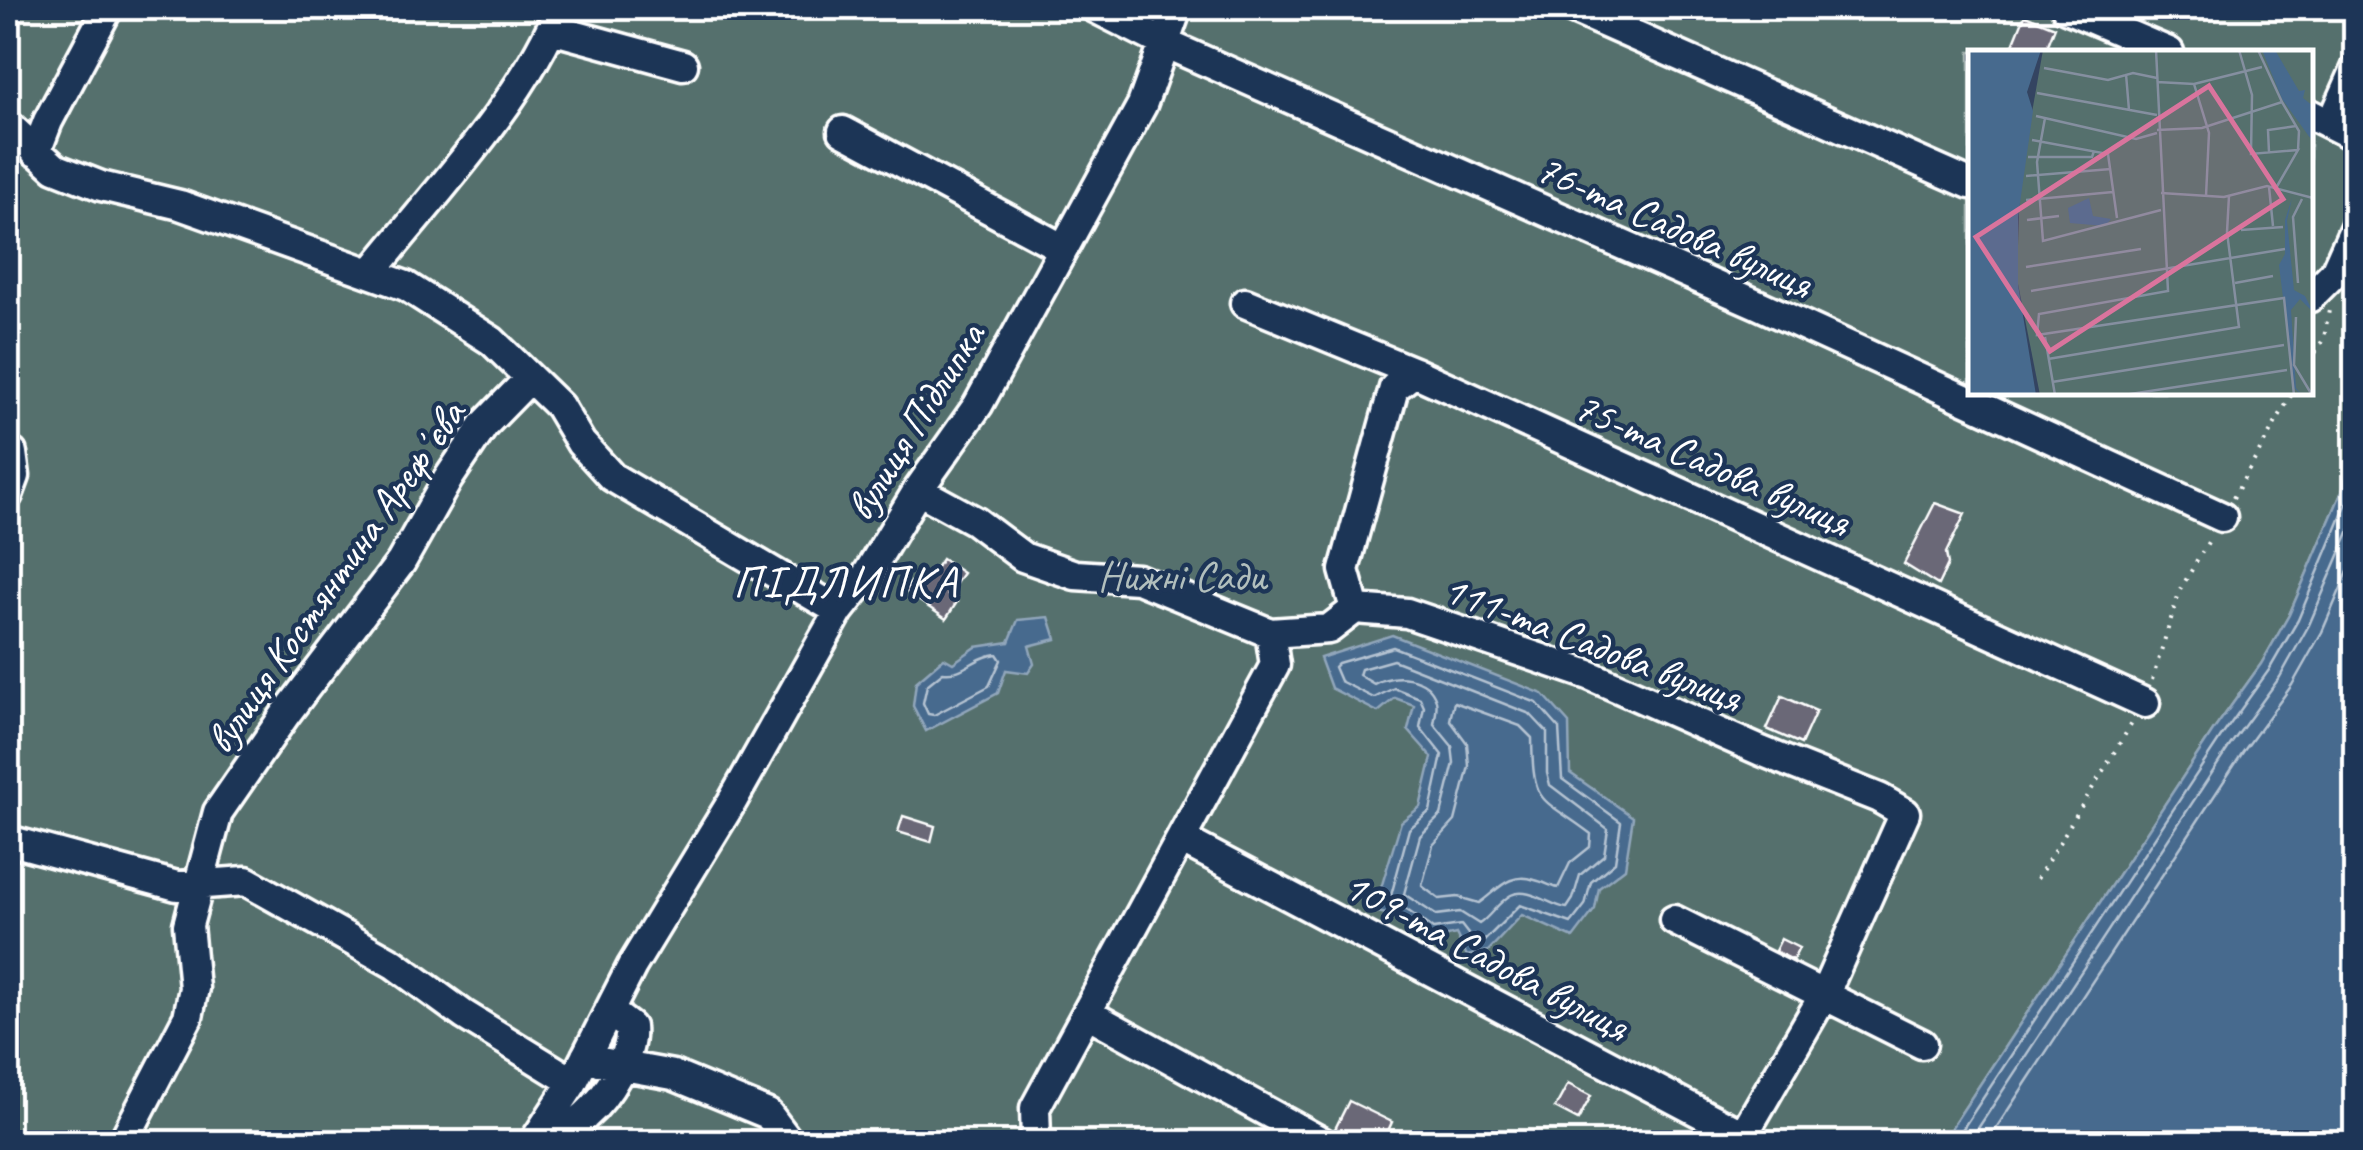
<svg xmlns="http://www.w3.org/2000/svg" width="2363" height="1150" viewBox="0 0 2363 1150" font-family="Caveat,sans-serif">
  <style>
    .green { fill: #55706d; stroke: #aab8b6; stroke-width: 2.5; fill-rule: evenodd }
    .water { fill: #476a8e; stroke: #91a6bb; stroke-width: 2.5 }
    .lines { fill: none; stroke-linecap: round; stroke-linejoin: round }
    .shore { stroke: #b5c3d2; stroke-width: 2.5 }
    .building { fill: #6b6777; stroke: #fff; stroke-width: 2.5 }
    .minor-casing { stroke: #fff; stroke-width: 35 }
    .path { stroke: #fff; stroke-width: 4; stroke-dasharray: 2.5 8; stroke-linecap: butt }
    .minor { stroke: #1d3557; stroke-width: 28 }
    .labels { text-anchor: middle; stroke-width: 9; stroke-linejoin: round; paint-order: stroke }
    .street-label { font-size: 42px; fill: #fff; stroke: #1d3557 }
    .park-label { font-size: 42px; fill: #b2bfbd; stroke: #1d3557 }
    .neighbourhood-label { font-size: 45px; letter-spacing: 2.5px; fill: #fff; stroke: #1d3557 }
    .inset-road { fill: none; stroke: #858fa0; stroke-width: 2.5 }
    .view { fill: #da749d; fill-opacity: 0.15; stroke: #da749d; stroke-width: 5 }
    .inset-edge { fill: none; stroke: #fff; stroke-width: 5 }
  </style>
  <rect width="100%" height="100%" fill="#344461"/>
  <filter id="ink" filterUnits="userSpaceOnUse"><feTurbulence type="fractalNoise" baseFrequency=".01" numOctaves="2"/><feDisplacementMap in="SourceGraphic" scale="20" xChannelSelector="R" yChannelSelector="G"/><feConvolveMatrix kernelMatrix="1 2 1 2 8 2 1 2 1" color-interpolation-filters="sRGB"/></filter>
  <g filter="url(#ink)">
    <path class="green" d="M8,8H2355V445L2343,489L2289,615L2261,664L2213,731L1942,1142H8ZM1970,52H2310V392H1970Z"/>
    <path class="water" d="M2355,445V1142H1942L2213,731L2261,664L2289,615L2343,489Z
      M1049,617L1056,639L1029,646L1034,664L1028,673L1006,670L998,693L926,731L913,706L916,682L944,658L953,663L976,647L1009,642L1018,620Z
      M1392,635L1543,694L1569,723L1570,773L1633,817L1625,868L1599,888L1595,909L1573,938L1522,915L1488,951L1467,956L1456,934L1432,940L1402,918L1374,911L1401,822L1420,807L1432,757L1408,730L1414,705L1395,698L1378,712L1331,688L1320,658Z"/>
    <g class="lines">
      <path class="shore" d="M1393,647L1537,703L1559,728L1562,779L1621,822L1615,862L1591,882L1585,905L1571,923L1520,905L1484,941L1475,943L1461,925L1433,929L1407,910L1389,903L1409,829L1430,811L1442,755L1420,727L1424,707L1420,698L1394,688L1374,698L1340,681L1334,667L1338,663Z
        M997,654L1001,660L989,686L934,715L928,714L923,703L927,685L943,672C965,675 972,657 997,654Z
        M1393,660L1530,714L1547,732V773L1550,785L1608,829L1604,855L1580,875L1573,899L1567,908C1550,906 1529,886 1511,895C1498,902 1490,917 1479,924L1460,912L1436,915L1404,894L1420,836L1441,815L1454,763L1452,746L1434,724C1435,716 1438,708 1436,700C1428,674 1392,673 1374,684L1359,675L1361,669Z
        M1454,702L1520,726L1532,738C1533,808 1540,795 1591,834L1590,847L1570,863L1558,888C1550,886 1544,882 1535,880C1509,871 1497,891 1479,903L1458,897L1439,899L1422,886L1433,845L1455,821L1469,766L1467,743L1450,720Z
        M1954,1142L2221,737L2269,670L2298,620L2356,481
        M1969,1142L2231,744L2280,677L2309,625L2356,516
        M1987,1142L2243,752L2292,685L2322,632L2356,553"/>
    </g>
    <path class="building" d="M2025,15L2055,27L2045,52H2010Z
      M1935,503L1965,514L1946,553L1948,564L1938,585L1904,564Z
      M942,559L963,573L948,595L957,602L946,619L905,591L918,572L928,580Z
      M1782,696L1816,711L1801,744L1767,729Z
      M903,816L935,826L931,842L898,832Z
      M1781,939L1799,948L1793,960L1775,951Z
      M1568,1084L1591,1096L1578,1120L1555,1108Z
      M1349,1101L1392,1122L1383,1142H1362L1335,1129Z"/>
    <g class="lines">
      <defs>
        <path id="minor" d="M1095,8L1164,43L1757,304L2222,517
          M1571,8L1970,184
          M2066,8L2169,52
          M551,29L683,65
          M2310,114L2356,137
          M2332,123L2356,69
          M8,125L55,168L101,186L180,205L406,286L492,341L559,406L581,443L612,477L839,611
          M843,131L1062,248
          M36,152L48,121L108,8
          M371,273C434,194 523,101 560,8
          M2310,297L2335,272L2356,225
          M1245,303L1414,372L2145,703
          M8,451L12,453L15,476L8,495
          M918,490L975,521L1023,557L1075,575L1138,579L1270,633L1329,629L1355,609L1407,613L1589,675L1761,751L1879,798L1905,813L1824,995L1739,1142
          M1355,609L1344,570L1394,388L1414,372
          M1181,839L1756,1142
          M8,840L177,886L246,881L394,964L464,1015L573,1082
          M1674,920L1922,1044
          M1087,1013L1322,1142
          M586,1056L601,1062L673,1075L768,1114L789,1142
          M123,1142L188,1017L194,988L188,925L218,812L285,715L401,562L448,479L484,425L530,378
          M534,1142L573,1082L632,966L733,800L839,611L865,578L918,490L978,405L1142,105L1177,8
          M545,1142C558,1134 574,1127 585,1116C607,1097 633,1056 630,1027L609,1011
          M1040,1142L1036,1139L1035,1108L1275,665L1270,633"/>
      </defs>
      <use href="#minor" class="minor-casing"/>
      <path class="path" d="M2310,362L2324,338L2329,310
        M2233,498L2293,392
        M2152,680L2180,590L2211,537
        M2037,879L2134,720"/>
      <use href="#minor" class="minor"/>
    </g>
  </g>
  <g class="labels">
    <g class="street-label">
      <text transform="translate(1675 225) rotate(24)" y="15">76-та Садова вулиця</text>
      <text transform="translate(914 421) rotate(-58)" y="15">вулиця Підлипка</text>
      <text transform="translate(1713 463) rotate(24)" y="15">75-та Садова вулиця</text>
      <text transform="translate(334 576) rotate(-55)" y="15">вулиця Костянтина Арефʼєва</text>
      <text transform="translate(1593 642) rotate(21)" y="15">111-та Садова вулиця</text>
      <text transform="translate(1487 955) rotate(28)" y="15">109-та Садова вулиця</text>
    </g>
    <g class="park-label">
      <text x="1182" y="590">Нижні Сади</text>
    </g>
    <g class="neighbourhood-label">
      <text x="846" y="597">ПІДЛИПКА</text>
    </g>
  </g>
  <g transform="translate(1968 50)">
    <rect width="345" height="345" fill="#344461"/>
    <path d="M75,0H345V345H72L49,229L52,130Z" fill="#55706d"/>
    <path d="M0,0H73L59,42L65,61L50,167V235L68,345H0ZM294,0H307L331,41L337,40L335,48L345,56V92L314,49ZM121,148L125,166L143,169L137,176L102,173L100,158ZM324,148L319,171L326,240L337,246L345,262L332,249L323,260L328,338L334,345L326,338L311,215L317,204V170Z" fill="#476a8e"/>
    <path class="inset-road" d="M188,0L200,241L71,264L69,285L316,248L326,345M271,0L284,45L283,104L330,100L308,138M290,0L314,52M76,18L140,30L165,23L189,28M158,24L161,60M189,32L226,34L294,17M226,34L241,83L238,146M69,43L189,65M68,66L168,89L189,83M77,68L69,112L75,191L193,160M189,80L234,78L314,52L331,81L330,100M64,90L140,104L149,168M301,102L300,80L328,76M60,107H124L126,101M58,126L143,119M301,137L305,176M193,143L256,147L299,136L345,148M58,150L145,142M59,170L91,166M273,180L315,177M58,217L173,199M267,233L305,226M330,233L325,167L334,149M63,241L317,199M328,267L326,315L344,345M77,287L87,345M80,309L271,277L259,182L261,146M84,332L316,295M156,345L319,320"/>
    <path class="view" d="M241,36L315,149L82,301L8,187Z"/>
    <rect width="345" height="345" class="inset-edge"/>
  </g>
  <rect width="2363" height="1150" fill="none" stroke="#1d3557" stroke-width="40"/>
  <rect x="20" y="20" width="2323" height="1110" fill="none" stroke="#fff" stroke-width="4" filter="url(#ink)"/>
</svg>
